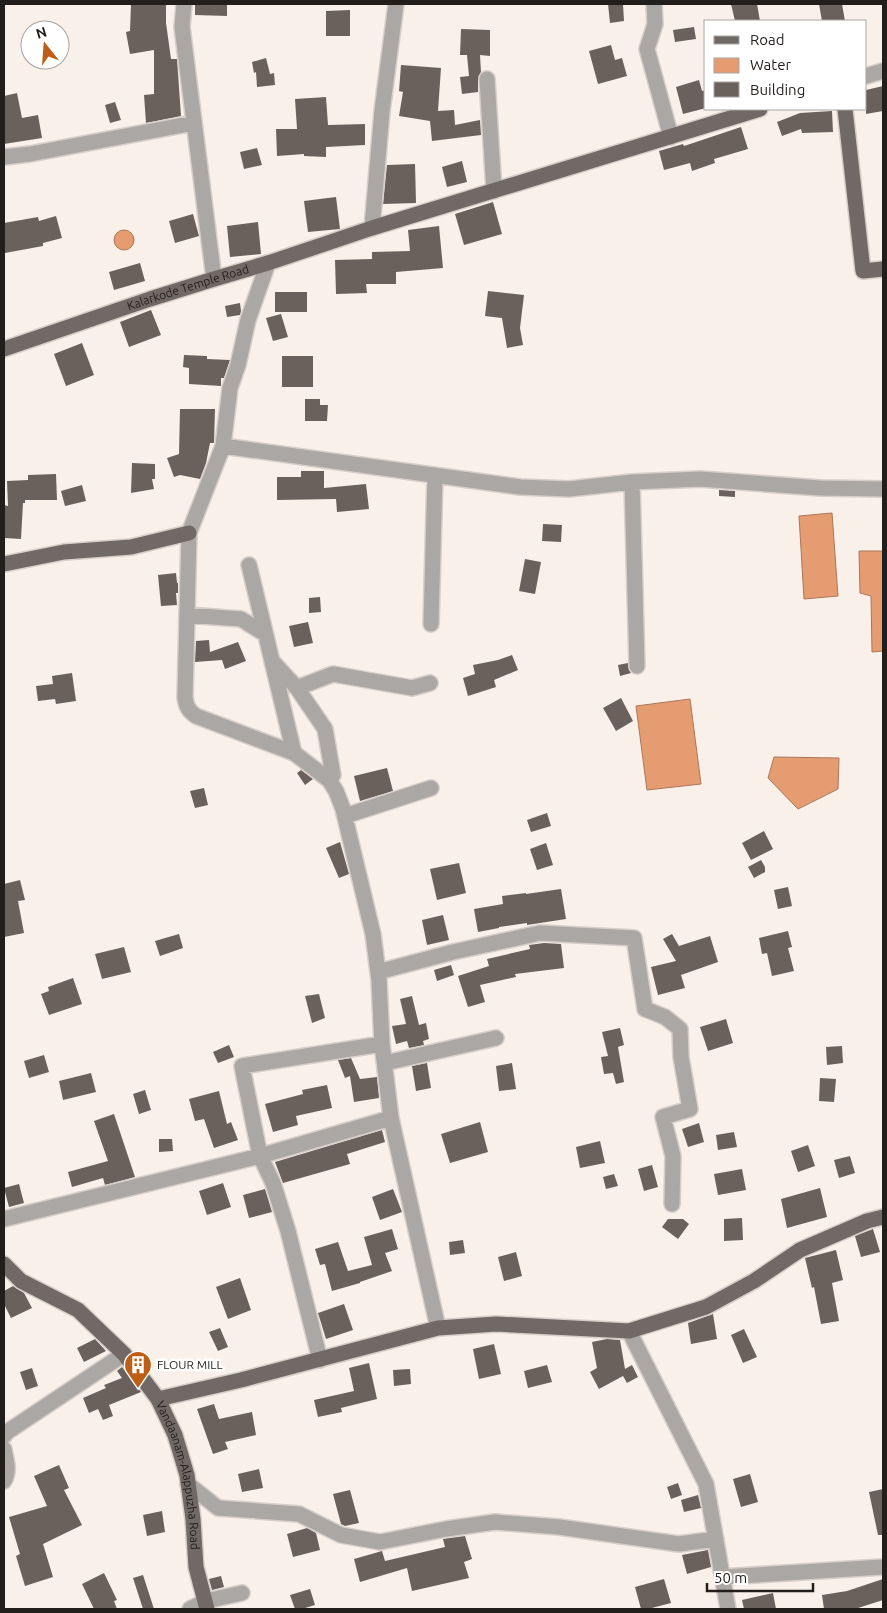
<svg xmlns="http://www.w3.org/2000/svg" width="887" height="1613" viewBox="0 0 887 1613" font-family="Ubuntu,sans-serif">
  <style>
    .water { fill: #e69c71; stroke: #ab7658 }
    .building { fill: #6a615c }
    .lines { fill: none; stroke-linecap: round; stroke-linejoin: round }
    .minor-casing { stroke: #d7cec9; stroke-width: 18 }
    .major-casing { stroke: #d7cec9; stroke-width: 18 }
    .minor { stroke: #aba7a5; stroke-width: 15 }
    .major { stroke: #716965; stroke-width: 15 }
    .labels { text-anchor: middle; stroke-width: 5; stroke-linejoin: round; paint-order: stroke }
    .street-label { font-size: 12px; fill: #221e1c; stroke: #fff }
    .poi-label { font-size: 12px; fill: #221e1c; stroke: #fff; text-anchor: start }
  </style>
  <rect width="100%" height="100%" fill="#faf0ea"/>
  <path class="water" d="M114 240a10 10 0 1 1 20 0a10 10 0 1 1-20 0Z
    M832,513L838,596L804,599L799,516Z
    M859,551H883V651L872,652L871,596L860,593Z
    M690,699L701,784L647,790L636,706Z
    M774,757L839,758L838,789L798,809L768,778Z"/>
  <path class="building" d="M131,4H166V23L171,59H177L181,116L146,123L144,95L154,94V50L130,54L126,32L130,31Z
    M195,4H227V16L195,15Z
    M608,4H623L624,21L610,23Z
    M731,4H757L760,21H735Z
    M819,4H842L845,21H822Z
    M350,10V36H326V11Z
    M694,27L696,39L675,42L673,30Z
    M461,29L490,30V56L480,55L481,72L478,79V92L462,94L460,77L469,76L467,55H460Z
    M611,45L615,60L622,58L627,76L598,84L589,51Z
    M266,58L270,74L274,73L275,85L257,87L256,72L254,73L252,62Z
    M401,65L441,68L438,111L454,110L455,125L480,120L481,135L432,141L430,121L399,116L403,92L399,91Z
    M699,80L702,91L706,90V108L683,114L676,87Z
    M883,86V111L866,114V90Z
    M17,93L22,118L38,115L42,138L4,144V96Z
    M326,97L328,125L365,124V145L326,147V157L304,156V154L277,156L276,129H297L295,99Z
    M115,102L121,120L110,123L105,105Z
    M832,111L833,132L802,133L801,129L782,136L777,122L800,113Z
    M741,127L748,149L714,159L715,163L692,171L690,163L664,170L659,151L683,144L684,146Z
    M257,148L262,165L244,169L240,152Z
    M462,161L467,182L447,187L442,167Z
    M415,164L416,203L383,204L387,165Z
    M336,197L340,229L308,232L304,201Z
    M493,202L502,234L464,245L455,214Z
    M193,214L199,236L175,243L169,221Z
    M56,216L62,238L43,243V246L5,253L4,223L38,217L39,221Z
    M258,222L261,254L230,257L227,226Z
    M439,226L443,268L396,272V284H366L367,293L336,294L335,260L372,259V252L410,251L408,230Z
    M140,263L145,281L114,290L109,272Z
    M488,291L524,295L520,328L523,345L507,348L502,318L485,316Z
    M275,292H307V312H275Z
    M240,303L241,311L240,315L227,317L225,306Z
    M151,310L161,335L129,347L120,322Z
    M281,314L288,337L273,341L266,318Z
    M82,343L94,375L66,386L54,354Z
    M184,355L207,356V359L230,360L224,378H221V386L189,384V368L183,367Z
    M282,356H313V387H282Z
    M305,399H320V405H328L327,421H305Z
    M180,409H215L214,443H210L206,463L200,479L180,475L174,477L167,458L179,454Z
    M132,463L155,464V479H152L154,489L131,493Z
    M301,471H324V488L366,484L369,509L337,512L336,499L277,500V477H301Z
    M56,474L57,500H25V503H23L21,539L4,538V505L8,506L7,481L28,480V475Z
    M82,485L86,501L65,506L61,491Z
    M719,490L735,491V497L719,496Z
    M543,524L562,525L561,542L542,541Z
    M525,559L541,562L535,594L519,591Z
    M176,573L177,583H178V593H176L177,605L161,606L158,575Z
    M320,597L321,612L309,613V598Z
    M308,622L313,643L294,647L289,626Z
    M209,640L210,652L238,642L246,661L225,669L222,660L195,662L196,641Z
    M512,655L518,670L494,680L496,687L468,696L463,678L475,674L473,665L498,660Z
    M628,663L629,670L631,673L620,676L618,665Z
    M72,673L76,701L56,704L55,699L38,701L36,686L53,684L52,676Z
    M621,698L633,721L616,731L603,708Z
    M387,768L393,791L360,801L354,776Z
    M301,770L313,779L305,785L297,773Z
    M204,788L208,805L195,808L190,791Z
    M547,813L551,826L531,832L527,820Z
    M764,831L773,849L751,860L742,843Z
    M340,842L349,874L339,878L326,848Z
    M546,843L553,865L537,870L530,849Z
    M761,860L765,867V872L754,878L748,867Z
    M459,863L466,893L437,900L430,869Z
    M20,880L25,900L18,901L24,933L4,937V884Z
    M788,887L792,906L778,909L774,890Z
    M561,889L566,919L527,925V923L499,927V928L478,932L474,909L503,904L502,896L526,893V894Z
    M443,915L449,940L427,945L422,920Z
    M788,931L792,947L788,948L794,971L772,976L767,953L762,954L759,938Z
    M179,934L183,948L160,956L155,941Z
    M672,934L679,946L710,936L718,962L681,975L685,988L658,995L651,967L676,961L663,939Z
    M544,943L561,944L564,968L515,974L516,977L480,985L485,1002L468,1007L458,976L489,966L487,959L530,949L529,945Z
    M124,947L131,972L102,979L95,954Z
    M451,965L454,975L437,981L434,970Z
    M73,978L82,1004L49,1015L41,994L49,991L48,987Z
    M319,994L325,1018L312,1023L305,996Z
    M412,996L419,1025L426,1023L429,1039L423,1041L424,1045L409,1048L407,1041L396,1044L392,1026L406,1024L400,999Z
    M726,1019L733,1043L708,1051L700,1027Z
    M620,1028L624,1045L618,1047L624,1082L616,1084L613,1073L604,1074L601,1057L608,1056L602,1032Z
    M229,1045L234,1057L218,1063L213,1052Z
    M842,1046L843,1063L827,1065L826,1047Z
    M44,1055L49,1072L29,1078L24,1061Z
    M351,1058L360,1079L377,1077L379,1098L354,1102L350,1076L345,1078L338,1060Z
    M427,1063L431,1088L416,1091L412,1066Z
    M512,1063L516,1089L499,1091L496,1066Z
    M91,1073L96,1092L63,1100L59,1081Z
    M820,1078L836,1079L834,1102L819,1101Z
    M327,1085L332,1108L296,1116L298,1125L273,1132L265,1104L303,1094L302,1090Z
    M145,1090L151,1110L139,1114L133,1094Z
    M219,1091L227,1124L231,1122L238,1140L214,1148L204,1119L195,1121L189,1099Z
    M114,1114L135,1177L105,1185L103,1178L72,1187L68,1172L108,1161L94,1121Z
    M480,1122L488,1152L450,1163L441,1134Z
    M699,1123L704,1142L688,1147L682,1129Z
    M382,1130L385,1142L347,1154L350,1164L283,1183L275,1162Z
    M734,1132L737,1147L718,1150L716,1135Z
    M159,1139H172L173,1151L159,1152Z
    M600,1141L605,1163L580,1168L576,1147Z
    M808,1145L815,1166L798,1172L791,1151Z
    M850,1156L855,1173L839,1178L834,1160Z
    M652,1165L658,1187L644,1191L638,1169Z
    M742,1169L746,1190L718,1195L714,1174Z
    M614,1174L618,1186L606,1189L603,1177Z
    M223,1183L231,1207L207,1215L199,1191Z
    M19,1184L24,1203L9,1207L4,1188Z
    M820,1188L827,1217L787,1228L781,1199Z
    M265,1189L272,1212L249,1218L243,1195Z
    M393,1189L402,1212L380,1220L372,1197Z
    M742,1218L743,1240L724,1241V1219Z
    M668,1219H683L689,1224L678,1239L662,1227Z
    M392,1229L398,1249L385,1253L392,1271L360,1282V1283L332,1291L325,1264L320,1265L315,1249L338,1242L348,1271L372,1265L364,1237Z
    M873,1229L880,1252L861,1257L855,1236Z
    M463,1240L465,1253L450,1255L449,1242Z
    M836,1250L843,1280L832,1283L839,1321L821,1324L814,1287L812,1288L805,1258Z
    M516,1252L522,1276L504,1281L498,1257Z
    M240,1278L251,1310L228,1319L216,1287Z
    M13,1286L24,1293L32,1308L11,1318L4,1304V1291Z
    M344,1304L353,1330L326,1339L318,1313Z
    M713,1314L717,1339L691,1344L688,1323Z
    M220,1328L228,1347L218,1351L209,1332Z
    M744,1329L757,1357L743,1363L731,1335Z
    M95,1339L106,1351L84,1362L77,1348Z
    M607,1339L620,1340L625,1369L632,1365L638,1377L627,1383L623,1376L599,1389L590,1372L597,1368L592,1342Z
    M494,1344L501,1374L479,1379L473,1349Z
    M369,1363L377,1399L341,1408L342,1412L318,1417L314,1400L354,1391L349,1368Z
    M547,1365L552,1382L528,1388L524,1371Z
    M122,1367L141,1392L109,1405L113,1416L103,1420L98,1409L89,1413L83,1398L106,1388L104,1385L122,1378L117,1371Z
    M32,1368L38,1386L26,1390L20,1372Z
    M410,1369L411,1384L394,1386L393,1370Z
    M214,1404L219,1419L252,1412L256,1435L225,1442L228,1449L213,1454L197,1409Z
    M59,1465L69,1488L64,1490L82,1525L43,1544L53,1577L25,1586L16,1556L20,1554L9,1517L47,1506L34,1476Z
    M259,1469L263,1488L242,1492L238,1474Z
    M750,1474L758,1502L741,1507L733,1479Z
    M678,1483L682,1495L671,1499L667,1487Z
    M883,1489V1535H878L869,1492Z
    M350,1490L359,1523L345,1526L341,1524L333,1494Z
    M698,1495L701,1508L684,1512L681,1500Z
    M162,1511L165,1532L147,1536L143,1515Z
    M307,1528L316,1533L320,1550L293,1557L287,1534Z
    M465,1536L472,1559L464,1562L469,1578L412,1591L407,1568L360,1582L354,1559L382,1551L385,1561L445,1547L443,1539Z
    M708,1550L711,1567L687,1574L682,1555Z
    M104,1573L117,1600L114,1601L117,1609H94L82,1584Z
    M143,1575L154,1609H143L133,1578Z
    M221,1576L224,1587L212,1590L209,1579Z
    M664,1579L671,1603L648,1609H641L635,1587Z
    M883,1579V1600L855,1609H824L822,1595L847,1591Z
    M310,1589L315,1605L302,1609H295L290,1595Z
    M773,1593L776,1609H744L742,1600Z"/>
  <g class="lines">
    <defs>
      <path id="minor" d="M184,4L182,27L214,279
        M654,4L655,24L647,49L671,137
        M866,76L883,71
        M487,79L494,191
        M4,157L30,154L194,123
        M372,228L382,111L396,4
        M268,263L248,320L238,365L230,388L223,446L189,533L185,697C186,707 189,711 196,716L294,753L329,780L336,791L343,809L373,934L379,980L382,1044L391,1118L438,1328
        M223,446L520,487L569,489L632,482L700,479L820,488L883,489
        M632,482L637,666
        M249,565L294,753
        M187,615L241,619L265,634
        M431,624L435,475
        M273,662L297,688L325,729L333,775L329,780
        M297,688L333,674L412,688L430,683
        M345,816L431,788
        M378,972L453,952L540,933L634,938L645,1009L665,1017L680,1029L681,1057L690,1109L663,1117L673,1156L672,1204
        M385,1063L496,1038
        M4,1219L260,1156L391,1118
        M629,1331L706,1484L728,1609
        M320,1360L288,1231L273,1183L260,1156L242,1066L382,1044
        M4,1436L7,1432L124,1354
        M4,1449C6,1461 10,1470 4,1481
        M188,1484L218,1508L299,1514L341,1535L380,1542L446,1529L495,1522L559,1527L679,1544L716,1539
        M722,1577L883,1567
        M190,1609L206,1601L242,1593"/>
      <g id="major">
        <path d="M845,109L863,271L883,269"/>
        <path id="s1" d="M4,349L150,299L214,279L268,263L372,228L760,109"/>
        <path d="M4,564L64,552L131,547L189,533"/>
        <path id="s2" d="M4,1264L21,1281L78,1310L124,1354L158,1399L175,1435L187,1475L193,1519L196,1567L207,1609"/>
        <path d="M158,1399L241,1380L438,1328L496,1324L629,1331L706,1307L754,1281L800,1250L867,1221L883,1217"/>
      </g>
    </defs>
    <use href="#minor" class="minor-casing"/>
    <use href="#major" class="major-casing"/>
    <use href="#minor" class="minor"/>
    <use href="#major" class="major"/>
  </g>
  <defs>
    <symbol id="building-pin" viewBox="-11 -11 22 30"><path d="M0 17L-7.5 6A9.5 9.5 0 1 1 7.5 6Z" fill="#bd5e17" stroke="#fff"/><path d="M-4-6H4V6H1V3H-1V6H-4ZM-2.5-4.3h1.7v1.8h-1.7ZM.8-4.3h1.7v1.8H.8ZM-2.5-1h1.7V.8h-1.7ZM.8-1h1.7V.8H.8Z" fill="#fff"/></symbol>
  </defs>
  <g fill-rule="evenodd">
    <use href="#building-pin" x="122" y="1349" width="32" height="43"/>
  </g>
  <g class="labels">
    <g class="street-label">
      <text dy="4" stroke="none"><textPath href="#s1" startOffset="194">Kalarkode Temple Road</textPath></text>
      <text dy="4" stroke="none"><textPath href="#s2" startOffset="288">Vandaanam-Alappuzha Road</textPath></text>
    </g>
    <g class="poi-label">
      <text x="157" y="1369">FLOUR MILL</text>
    </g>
  </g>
  <rect width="887" height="1613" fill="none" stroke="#221e1c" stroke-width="10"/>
  <rect x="704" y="20" width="162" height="90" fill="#ffffff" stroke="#a7a5a4"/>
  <rect x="714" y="36" width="25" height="8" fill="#716965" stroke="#a7a5a4"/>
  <text x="750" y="45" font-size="15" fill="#221e1c">Road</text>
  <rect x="714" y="58" width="25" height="15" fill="#e69c71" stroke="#a7a5a4"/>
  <text x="750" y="70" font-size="15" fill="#221e1c">Water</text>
  <rect x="714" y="82" width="25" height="15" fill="#6a615c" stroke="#a7a5a4"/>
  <text x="750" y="95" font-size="15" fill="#221e1c">Building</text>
  <g transform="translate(45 45) rotate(343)"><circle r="24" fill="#ffffff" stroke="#a7a5a4"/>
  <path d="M0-4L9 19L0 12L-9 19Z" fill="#bd5e17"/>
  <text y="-8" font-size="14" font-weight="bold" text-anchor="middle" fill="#221e1c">N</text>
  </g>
  <path d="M707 1583v8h106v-8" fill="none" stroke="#221e1c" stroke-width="2.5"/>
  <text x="714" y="1583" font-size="15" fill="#221e1c" stroke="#ffffff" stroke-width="4" paint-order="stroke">50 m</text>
</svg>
